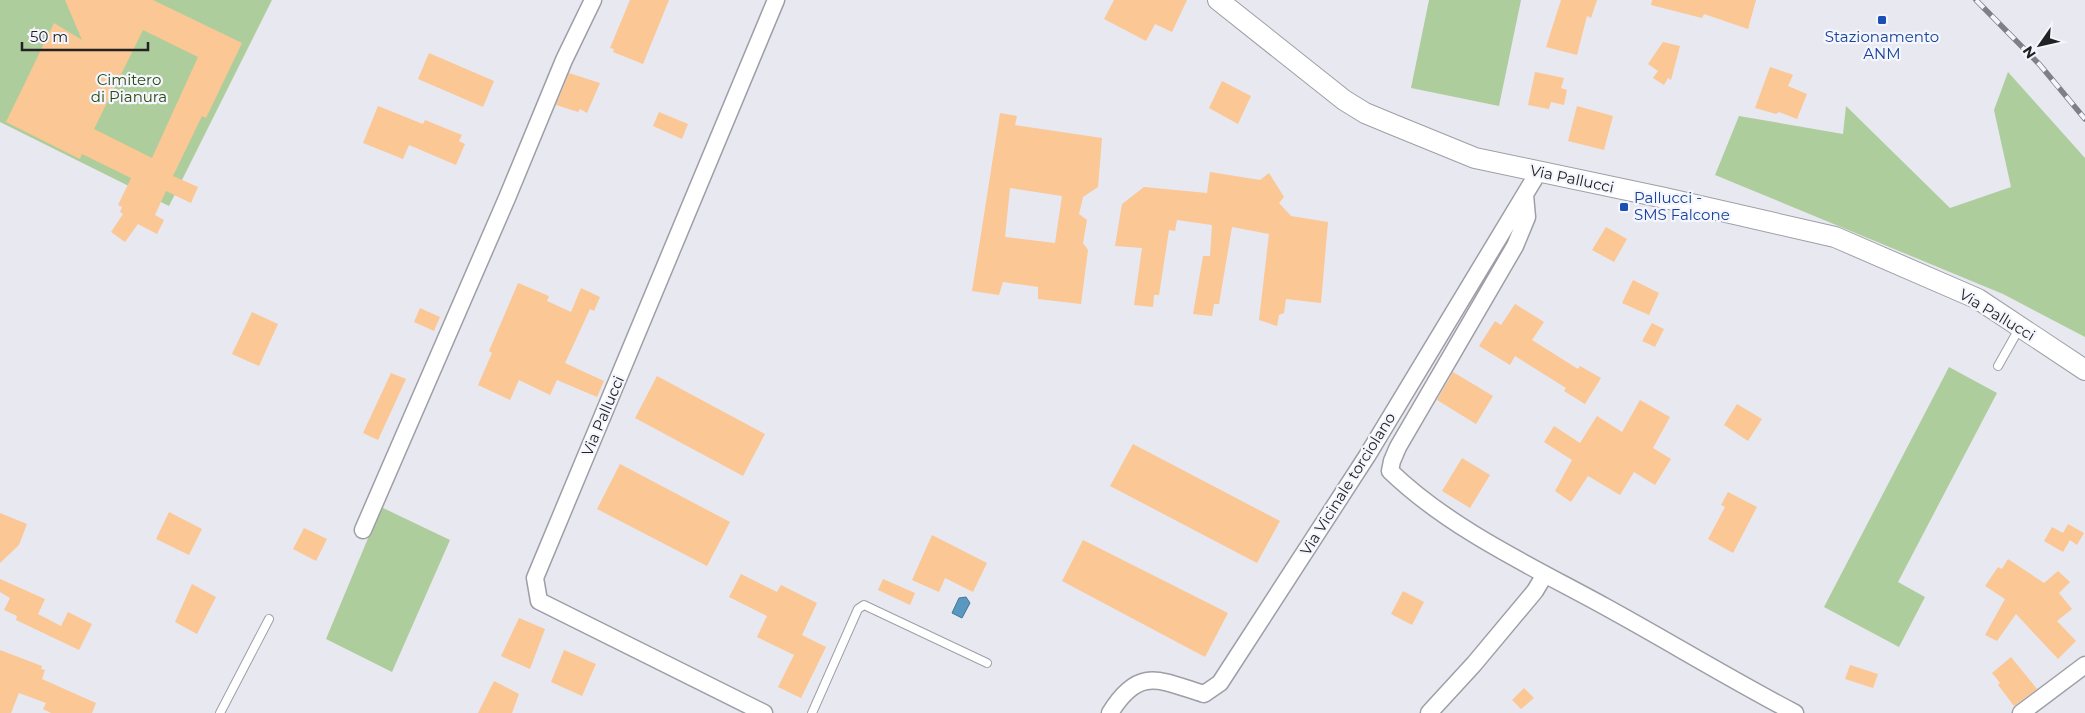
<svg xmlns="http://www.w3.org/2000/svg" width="2085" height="713" viewBox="0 0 2085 713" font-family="Montserrat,sans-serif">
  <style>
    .green { fill: #aecd9d }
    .water { fill: #5998c1; stroke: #487592 }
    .building { fill: #fbc794; fill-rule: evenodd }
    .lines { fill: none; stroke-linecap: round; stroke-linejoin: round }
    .service-casing { stroke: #9e9ea6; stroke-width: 10 }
    .minor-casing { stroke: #9e9ea6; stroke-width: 19 }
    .tertiary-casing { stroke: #9e9ea6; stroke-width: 22 }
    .service { stroke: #fff; stroke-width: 8 }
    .minor { stroke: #fff; stroke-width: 16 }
    .tertiary { stroke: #fff; stroke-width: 20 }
    .rail-casing { stroke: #7f7f85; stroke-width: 5.5 }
    .rail { stroke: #f5f5fd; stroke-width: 4; stroke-dasharray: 11; stroke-linecap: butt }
    .transit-dot { fill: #1a4fb4; stroke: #f5f5fd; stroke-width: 2 }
    .labels { text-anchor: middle; stroke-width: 4.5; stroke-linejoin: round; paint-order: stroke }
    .transit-label { font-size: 15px; fill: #164399; stroke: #f5f5fd }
    .park-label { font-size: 15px; fill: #284b10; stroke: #f5f5fd }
    .street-label { font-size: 15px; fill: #222225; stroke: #f5f5fd }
  </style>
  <rect width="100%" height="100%" fill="#e8e8f0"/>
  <path class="green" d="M0,0H272L169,206L0,122Z
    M1429,0H1521L1499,106L1411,88Z
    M2008,72L2085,158V337L2003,294L1715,175L1739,116L1843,134L1846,106L1950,208L2011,187L1994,110Z
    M1949,367L1997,393L1898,582L1925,597L1899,647L1824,607Z
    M381,507L450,540L392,672L326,639Z"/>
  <path class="water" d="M966,597L970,603L962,618L952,613L959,598Z"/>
  <path class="building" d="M65,0H153L242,43L206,118L202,116L173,176L198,187L191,203L166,191L155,215L164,220L157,234L138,224L125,242L111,232L123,214L120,212L122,207L118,205L131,178L82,154L80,159L6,122L54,23L82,40ZM143,30L198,57L152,158L94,129Z
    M630,0H669L643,64L613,52L614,49L610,48Z
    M1114,0H1187L1172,32L1155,24L1146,41L1104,19Z
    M1561,0H1597L1591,18L1587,16L1577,55L1546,47Z
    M1652,0H1756L1748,29L1704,14L1702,18L1651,5Z
    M1663,42L1680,46L1671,80L1668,78L1664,85L1653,78L1658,71L1648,64Z
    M429,53L494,81L483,107L418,79Z
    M1770,67L1791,74L1793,75L1788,86L1807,94L1797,119L1779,112L1776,114L1755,108Z
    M1535,72L1564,78L1561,88L1567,90L1564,105L1551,102L1549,109L1528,105Z
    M569,73L600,83L587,113L580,109L578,112L556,105Z
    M1222,81L1251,96L1238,124L1209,108Z
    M378,106L423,124L425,120L462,135L459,141L465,144L456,165L409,145L403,159L363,143Z
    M1577,106L1613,116L1604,150L1568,141Z
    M659,112L688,124L682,139L653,126Z
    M1000,113L1017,116L1015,125L1102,138L1098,187L1083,197L1079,214L1087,220L1083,243L1088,250L1081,304L1038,299V287L1003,282L999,295L972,291ZM1010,188L1062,196L1055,243L1005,237Z
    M1210,172L1260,180L1269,173L1284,197L1279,203L1291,216L1328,222L1321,303L1286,299L1284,313L1279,315L1277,326L1259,320L1269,234L1232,227L1219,304H1214L1212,316L1193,314L1203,256H1210L1212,225L1177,220L1175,231L1169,230L1159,295H1154L1153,307L1134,305L1142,248L1115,246L1122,204L1144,187L1207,193Z
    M1606,227L1627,239L1614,262L1592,250Z
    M1633,280L1659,293L1649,315L1622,303Z
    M518,283L549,296L547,301L571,312L581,288L600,297L594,311L590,309L565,363L604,381L597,397L557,380L550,395L519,380L510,400L478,385L492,353L489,351Z
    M1515,304L1544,322L1532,340L1578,369L1580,366L1601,378L1585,404L1564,391L1566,388L1515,356L1510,365L1479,346L1495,321L1501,325Z
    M420,308L440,317L434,331L414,322Z
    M252,312L278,324L259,366L232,354Z
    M1652,323L1664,329L1655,347L1642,341Z
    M1453,372L1493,396L1476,424L1437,400Z
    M391,373L406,379L378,440L363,433Z
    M657,376L765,434L743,476L635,418Z
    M1640,400L1670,417L1653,448L1671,459L1655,485L1634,472L1620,495L1588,476L1571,502L1555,491L1572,460L1544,442L1554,426L1580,443L1597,416L1622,432Z
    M1737,404L1762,419L1748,441L1724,425Z
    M1133,444L1280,521L1257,563L1110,486Z
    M1462,458L1490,475L1470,508L1442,491Z
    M620,464L730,522L707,566L597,509Z
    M1728,492L1757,507L1733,553L1708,539L1725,507L1721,505Z
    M169,512L202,529L189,555L156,539Z
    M0,513L27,524L19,545L0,563Z
    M2068,524L2084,533L2077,545L2070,540L2063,552L2044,541L2052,527L2063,533Z
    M304,528L327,539L316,561L293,549Z
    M932,535L987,563L973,592L945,578L939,592L912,580Z
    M1083,540L1228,613L1205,657L1062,581Z
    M2008,559L2044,583L2058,571L2070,582L2059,593L2072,609L2057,621L2076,641L2058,659L2016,614L1997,641L1985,635L2005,599L1985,586L1998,567L2002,569Z
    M741,574L777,592L781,585L817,603L802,635L826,647L801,698L778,687L794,655L757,637L767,616L729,597Z
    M0,579L45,599L38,614L61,626L68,612L92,624L79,650L16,620L17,616L4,610L10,598L0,592Z
    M883,579L915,593L910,605L878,590Z
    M192,584L216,597L197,634L175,622Z
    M1403,591L1424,602L1412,625L1391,614Z
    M519,618L545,629L530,669L501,656Z
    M0,650L42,666L41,669L45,670L42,679L96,703L92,713H51L43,709L46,703L19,693L11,713H0Z
    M564,650L596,664L582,696L551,682Z
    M2011,657L2037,689L2014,706L1998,685L2000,683L1992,673Z
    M1850,665L1878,674L1873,688L1845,679Z
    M494,681L519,694L512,713H478Z
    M1524,688L1534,698L1521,709L1512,700Z"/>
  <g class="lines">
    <defs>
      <path id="service" d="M1998,366L2020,327
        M220,713L269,619
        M812,713L858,609L864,605L987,663"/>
      <path id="minor" d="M1525,195L1527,217L1515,246L1398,447L1392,461L1390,471C1450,529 1533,567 1604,606C1668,641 1730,679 1795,713
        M363,530L507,198L564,60L593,0
        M764,713L539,601L535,578L776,0
        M1110,713C1139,666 1159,680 1204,694L1220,683L1367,456L1539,171
        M1429,713L1474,664L1535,591L1544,576
        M2021,713L2085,665"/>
      <path id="tertiary" d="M1218,0L1344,100L1365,113L1394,125L1475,158L1665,198L1835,237L1978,299L2085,370"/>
    </defs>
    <use href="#service" class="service-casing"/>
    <use href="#minor" class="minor-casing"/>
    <use href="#tertiary" class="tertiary-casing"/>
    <use href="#service" class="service"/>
    <use href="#minor" class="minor"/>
    <use href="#tertiary" class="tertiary"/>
    <defs>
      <path id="rail" d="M1976,0L2040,65L2085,119"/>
    </defs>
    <use href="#rail" class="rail-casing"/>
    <use href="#rail" class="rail"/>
  </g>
  <g class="transit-dot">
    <rect x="1877" y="15" width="10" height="10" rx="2.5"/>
    <rect x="1619" y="202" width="10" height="10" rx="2.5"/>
  </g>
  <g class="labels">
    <g class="transit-label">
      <text x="1882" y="42">Stazionamento<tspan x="1882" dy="17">ANM</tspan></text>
      <text x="1634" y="203" text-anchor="start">Pallucci -<tspan x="1634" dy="17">SMS Falcone</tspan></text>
    </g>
    <g class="park-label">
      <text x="129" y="85">Cimitero<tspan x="129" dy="17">di Pianura</tspan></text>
    </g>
    <g class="street-label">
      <text transform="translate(1572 179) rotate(12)" y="5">Via Pallucci</text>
      <text transform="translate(1997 315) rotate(31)" y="5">Via Pallucci</text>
      <text transform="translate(603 416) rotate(-67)" y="5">Via Pallucci</text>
      <text transform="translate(1348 484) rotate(-58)" y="5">Via Vicinale torciolano</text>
    </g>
  </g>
  <g transform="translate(2040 45) rotate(236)" stroke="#f5f5fd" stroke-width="4" paint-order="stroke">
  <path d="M0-4L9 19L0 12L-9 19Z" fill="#222225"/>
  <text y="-8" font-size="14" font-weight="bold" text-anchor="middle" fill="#222225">N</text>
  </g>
  <path d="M22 42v8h126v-8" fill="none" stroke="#222225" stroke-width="2.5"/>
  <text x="30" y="42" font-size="15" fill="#222225" stroke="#f5f5fd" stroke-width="4" paint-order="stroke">50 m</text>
</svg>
